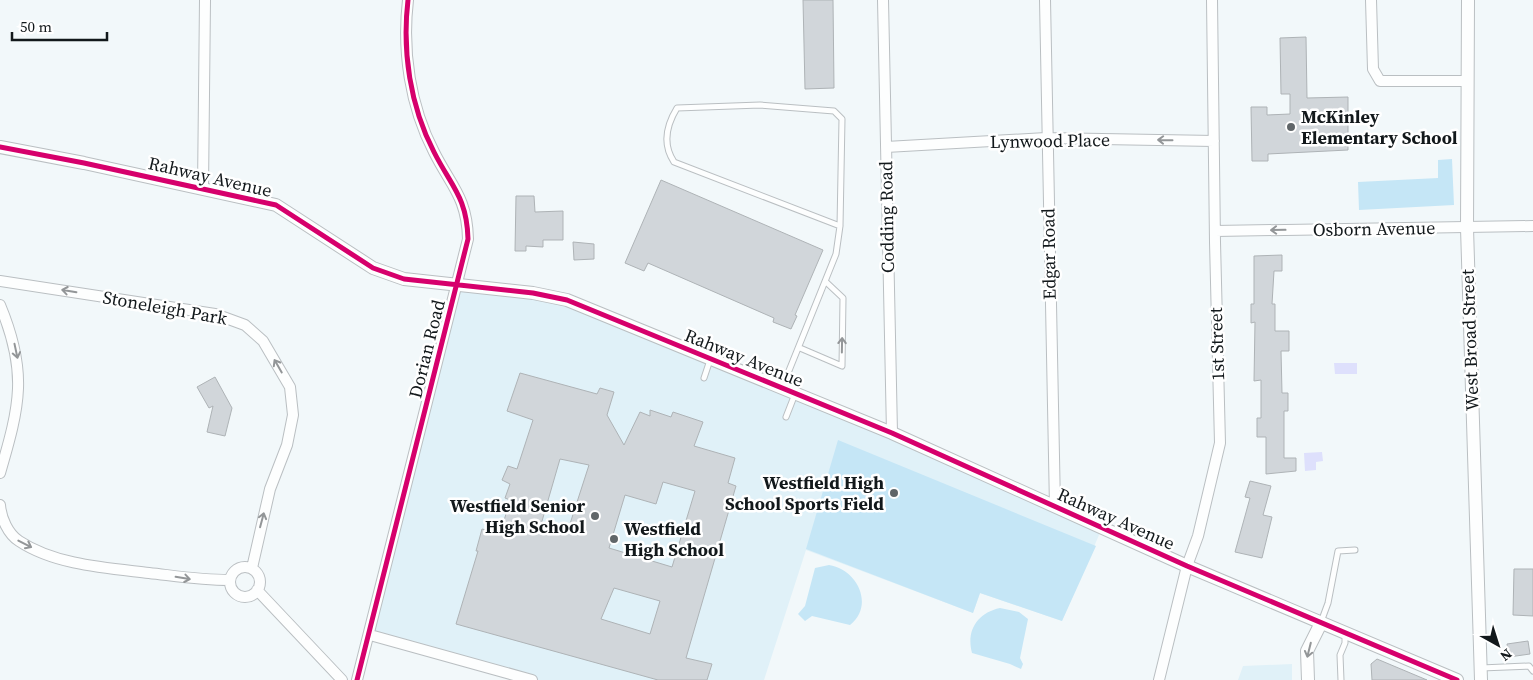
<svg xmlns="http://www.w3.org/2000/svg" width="1533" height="680" viewBox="0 0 1533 680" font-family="'Source Serif 4',serif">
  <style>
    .built { fill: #e0f1f8 }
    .green { fill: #c5e6f6 }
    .water { fill: #dee0fc }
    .building { fill: #d1d6da; stroke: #aeb3b6; fill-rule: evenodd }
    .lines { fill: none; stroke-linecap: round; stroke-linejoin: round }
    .service-casing { stroke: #babfc2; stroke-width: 7 }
    .minor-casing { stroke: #babfc2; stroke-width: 12 }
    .tertiary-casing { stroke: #babfc2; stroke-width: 14 }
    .service { stroke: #fdfefe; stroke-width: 5 }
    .minor { stroke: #fdfefe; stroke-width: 10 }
    .tertiary { stroke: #fdfefe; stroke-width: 12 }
    .cycleway-casing { stroke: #fff; stroke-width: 8 }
    .cycleway { stroke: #d6006c; stroke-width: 5 }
    .oneway { stroke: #939698 }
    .poi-dot { fill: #606669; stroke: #fff; stroke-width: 2 }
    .labels { text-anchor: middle; stroke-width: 5; stroke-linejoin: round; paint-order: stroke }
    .poi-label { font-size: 18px; font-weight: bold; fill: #12181b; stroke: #fff; text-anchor: start }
    .street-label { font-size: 18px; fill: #12181b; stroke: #fff }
  </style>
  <rect width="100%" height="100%" fill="#f2f8fa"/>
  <path class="built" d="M457,284L567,300L1102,528L1062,621L980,593L973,613L806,550L764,680H524L370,635Z
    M1292,664V680H1238L1243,666Z"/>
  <path class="green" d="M1452,159L1454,205L1359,210L1358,182L1438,178V160Z
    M838,440L1096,546L1062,621L980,593L973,613L806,549Z
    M829,565C857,569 875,605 850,625L812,616L805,621L798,614L805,606L815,568Z
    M1000,608L1019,612L1028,619L1020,658L1023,664L1021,669L1010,664L972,653C966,631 977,613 1000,608Z"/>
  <path class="water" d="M1334,363H1357V374H1335Z
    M1322,452L1323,461L1316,462V470L1305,471L1304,453Z"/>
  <path class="building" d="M803,0H833L834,88L805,89Z
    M1306,37L1307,98L1348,97V150L1268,154V161H1252L1251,107H1267V115L1290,114V94H1281L1280,38Z
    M661,180L823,250L795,315L797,316L791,329L773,322L774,318L648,263L644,271L625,263Z
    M516,196H534L535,212L563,211V240H543V247L526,246V251H515Z
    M573,242L594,244V259L574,260Z
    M1282,255V271H1274L1272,304H1275V331H1289V351H1281L1282,393H1288V411H1284V458H1296V471L1266,474V437H1257V418H1261V380L1254,381L1255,322L1251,323V304H1254V256Z
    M520,373L597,394L600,388L614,392L607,415L624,445L640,412L650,416V410L671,417L673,412L703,422L694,446L735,458L728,483L736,486L686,658L712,664L707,680H658L456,624L478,551H476L482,529L494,532L495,529L501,531L510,500L505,498L510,484L502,480L508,466L517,469L533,420L507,411ZM560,459L589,465L568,530L558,534L540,528ZM663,482L695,491L672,567L609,548L625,495L656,504ZM614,588L660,601L650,634L601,619Z
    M215,377L232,408L225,436L207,432L213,406L209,408L197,387Z
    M1250,481L1271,486L1263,515L1272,517L1262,558L1235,552L1250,498L1245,497Z
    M1514,569H1533V616L1513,615Z
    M1528,641L1530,654L1509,657L1507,644Z
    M1377,659L1427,680H1372L1371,664Z"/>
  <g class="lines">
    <defs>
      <path id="service" d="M800,348L842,366L843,298L826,282
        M704,378L710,360
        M782,388L836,254L840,226L842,119L834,111L760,105L677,108C666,126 662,144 674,162L840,226
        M786,417L795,394
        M1321,622L1328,603L1338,551L1355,550
        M1481,668L1529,666L1533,671
        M1341,680L1340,655L1345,643V634"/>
      <path id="minor" d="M883,0L892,433
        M1045,0L1055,507
        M1371,0L1373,69L1380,81H1468
        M886,147L1046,138L1214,141
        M203,188L205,0
        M1215,231L1533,226
        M0,281L215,314L245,325L263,341L290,387L293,415L287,445L270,489L252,568
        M0,305C28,372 20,405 0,473
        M0,505C1,518 8,534 19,541C55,565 107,568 149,573C176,576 201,580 229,580
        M230 582a15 15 0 1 1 30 0a15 15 0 1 1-30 0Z
        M257,590L342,680
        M370,635L532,680
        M357,680L468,239C467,197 451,186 434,152C410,106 402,51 408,0
        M1159,680L1187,566L1198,536L1220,443L1215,242L1212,0"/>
      <path id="tertiary" d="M1468,0L1467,228L1481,680
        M0,147L84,163L276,205L373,268L404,279L533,293L567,300L892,433L1187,566L1457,680
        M1308,680L1307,651L1321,623"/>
    </defs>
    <use href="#service" class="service-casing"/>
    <use href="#minor" class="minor-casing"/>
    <use href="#tertiary" class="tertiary-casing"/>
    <use href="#service" class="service"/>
    <use href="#minor" class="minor"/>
    <use href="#tertiary" class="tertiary"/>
    <defs>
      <path id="cycleway" d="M0,147L84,163L276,205L373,268L404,279L533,293L567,300L892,433L1187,566L1457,680
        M357,680L468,239C467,197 451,186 434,152C410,106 402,51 408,0"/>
    </defs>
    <use href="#cycleway" class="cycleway-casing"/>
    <use href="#cycleway" class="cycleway"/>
  </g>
  <defs><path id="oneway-shaft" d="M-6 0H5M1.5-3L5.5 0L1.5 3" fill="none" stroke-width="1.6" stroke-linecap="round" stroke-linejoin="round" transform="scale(1.25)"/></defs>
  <g class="oneway">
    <use href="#oneway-shaft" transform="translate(1165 140) rotate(-179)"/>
    <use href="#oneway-shaft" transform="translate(1278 230) rotate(179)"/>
    <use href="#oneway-shaft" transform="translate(69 291) rotate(-171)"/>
    <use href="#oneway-shaft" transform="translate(842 345) rotate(-89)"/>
    <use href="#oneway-shaft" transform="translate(16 351) rotate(78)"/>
    <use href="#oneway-shaft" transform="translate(278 366) rotate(-120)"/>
    <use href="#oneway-shaft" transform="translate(262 520) rotate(-75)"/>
    <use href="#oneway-shaft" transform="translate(25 544) rotate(27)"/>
    <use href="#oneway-shaft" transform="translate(183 578) rotate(9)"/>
    <use href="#oneway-shaft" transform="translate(1309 650) rotate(104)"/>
  </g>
  <g class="poi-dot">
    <circle cx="1291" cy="127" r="5"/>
    <circle cx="894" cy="493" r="5"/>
    <circle cx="595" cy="516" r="5"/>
    <circle cx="614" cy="539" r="5"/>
  </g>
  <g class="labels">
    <g class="poi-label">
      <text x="1301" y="123">McKinley<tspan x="1301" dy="21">Elementary School</tspan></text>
      <text x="884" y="489" text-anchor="end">Westfield High<tspan x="884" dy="21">School Sports Field</tspan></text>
      <text x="585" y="512" text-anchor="end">Westfield Senior<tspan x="585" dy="21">High School</tspan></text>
      <text x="624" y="535">Westfield<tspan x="624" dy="21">High School</tspan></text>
    </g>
    <g class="street-label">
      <text transform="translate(1050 141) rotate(-1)" y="6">Lynwood Place</text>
      <text transform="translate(210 177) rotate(13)" y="6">Rahway Avenue</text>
      <text transform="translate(887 217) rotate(-91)" y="6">Codding Road</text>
      <text transform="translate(1374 229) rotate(-1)" y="6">Osborn Avenue</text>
      <text transform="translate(1049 254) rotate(-91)" y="6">Edgar Road</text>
      <text transform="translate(165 308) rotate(10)" y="6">Stoneleigh Park</text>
      <text transform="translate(1470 340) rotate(-92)" y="6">West Broad Street</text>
      <text transform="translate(1217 344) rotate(-92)" y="6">1st Street</text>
      <text transform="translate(427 349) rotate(-76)" y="6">Dorian Road</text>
      <text transform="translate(744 358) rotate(22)" y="6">Rahway Avenue</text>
      <text transform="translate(1116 519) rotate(24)" y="6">Rahway Avenue</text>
    </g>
  </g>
  <g transform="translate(1498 645) rotate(141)" stroke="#ffffff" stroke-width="4" paint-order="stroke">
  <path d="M0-4L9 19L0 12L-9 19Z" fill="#12181b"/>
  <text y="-8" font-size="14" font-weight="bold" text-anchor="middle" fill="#12181b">N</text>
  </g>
  <path d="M12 32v8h95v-8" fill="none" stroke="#12181b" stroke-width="2.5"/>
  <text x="20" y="32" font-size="15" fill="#12181b" stroke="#ffffff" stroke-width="4" paint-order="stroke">50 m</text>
</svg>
